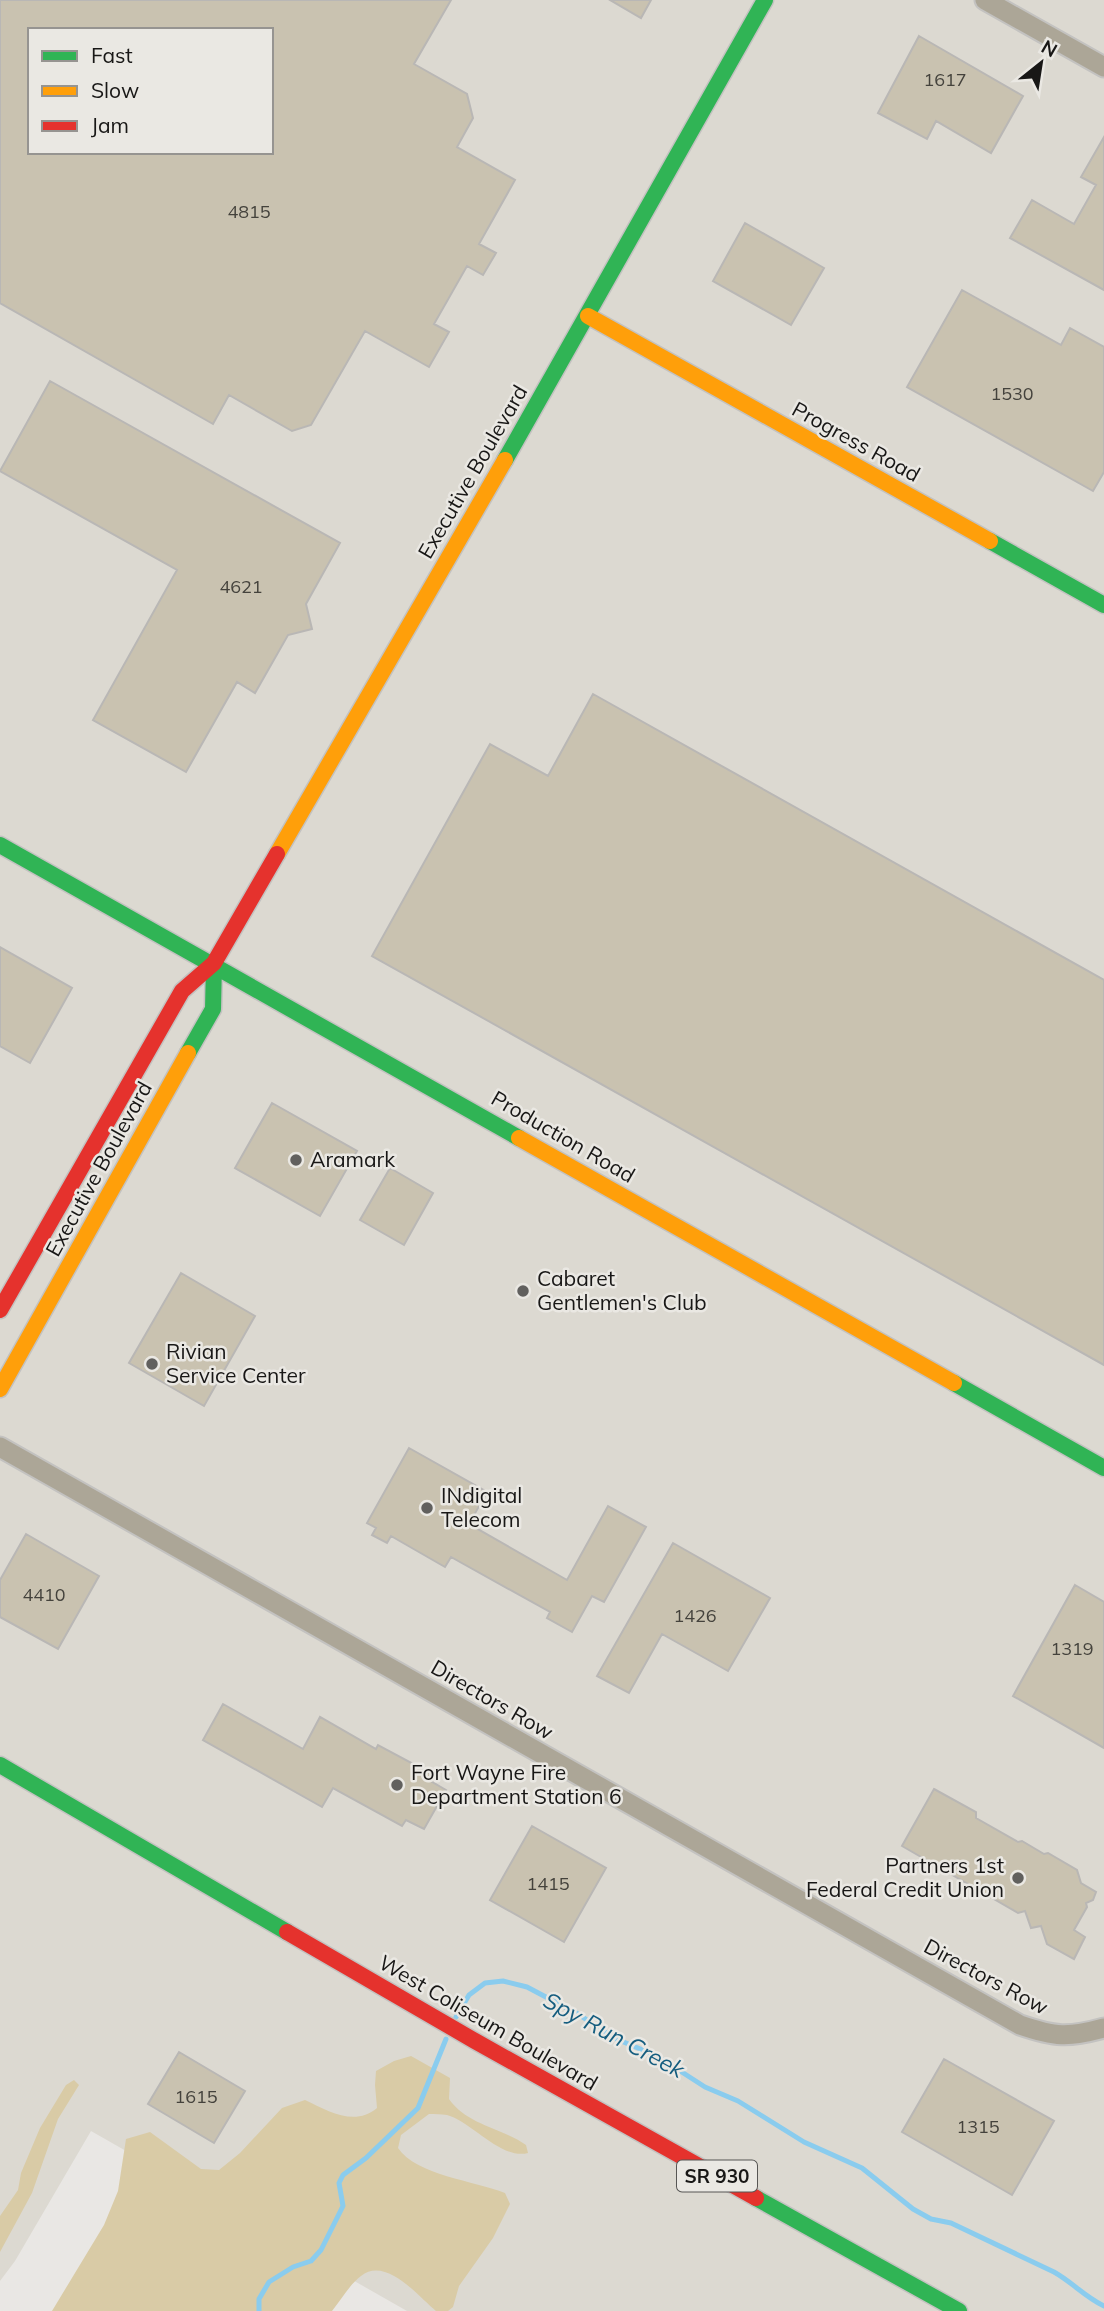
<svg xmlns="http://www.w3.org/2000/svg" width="1104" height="2311" viewBox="0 0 1104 2311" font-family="Mulish,sans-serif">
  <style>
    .built { fill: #dcd9d1; fill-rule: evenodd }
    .green { fill: #d9cba6 }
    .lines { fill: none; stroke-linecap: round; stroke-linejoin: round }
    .stream { stroke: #8accee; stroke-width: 5 }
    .building { fill: #c9c2b0; stroke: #b9b7b5; stroke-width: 2; fill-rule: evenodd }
    .street-casing { stroke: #c3c2c0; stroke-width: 23 }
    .fast-casing { stroke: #c3c2c0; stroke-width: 19 }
    .slow-casing { stroke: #c3c2c0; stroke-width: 19 }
    .jam-casing { stroke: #c3c2c0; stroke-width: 19 }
    .street { stroke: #aca697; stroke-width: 19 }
    .fast { stroke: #30b455; stroke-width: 16 }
    .slow { stroke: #ff9f0a; stroke-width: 16 }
    .jam { stroke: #e5322d; stroke-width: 16 }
    .poi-dot { fill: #61605e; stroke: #eae8e3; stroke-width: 2.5 }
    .labels { text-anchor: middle; stroke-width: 5; stroke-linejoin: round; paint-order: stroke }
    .number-label { font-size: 18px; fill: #44423c }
    .shield { fill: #eae8e3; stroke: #575654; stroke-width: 2 }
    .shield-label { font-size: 19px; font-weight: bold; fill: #181716 }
    .street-label { font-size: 21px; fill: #181716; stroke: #eae8e3 }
    .poi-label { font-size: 21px; fill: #181716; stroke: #eae8e3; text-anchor: start }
    .water-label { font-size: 23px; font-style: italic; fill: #155d7f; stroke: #eae8e3 }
  </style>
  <rect width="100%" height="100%" fill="#e9e7e4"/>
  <path class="built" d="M0,0H1104V2311H407L91,2131L15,2261L0,2281ZM30,30H271V152H30Z"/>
  <path class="green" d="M411,2056L450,2078L449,2099C467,2125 502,2128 526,2145L528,2153C501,2160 472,2122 447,2115C441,2114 435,2114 429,2114L401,2135L398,2148C416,2175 475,2181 505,2193L510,2204L493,2238L459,2286L453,2307L448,2311H436C419,2297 386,2256 361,2276C350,2284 341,2300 332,2311H52L104,2225L118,2191L126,2139L150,2132L201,2169L219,2170L240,2153L282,2108L305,2100C328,2111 355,2127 377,2108L375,2085L376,2071L394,2061Z
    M74,2080L79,2085L58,2119L32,2193L0,2252V2216L18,2190L21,2173L40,2128L66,2085Z"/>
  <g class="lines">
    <path class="stream" d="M456,2017L469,1995L485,1983L503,1981L527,1987L578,2014L614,2038L657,2056L705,2087L738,2101L804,2142L862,2168L913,2209L931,2219L951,2223L1054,2272C1072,2282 1085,2297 1104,2306
      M259,2311V2299L269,2282L293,2267L311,2261L321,2250L343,2206L339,2183L343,2175L366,2158L418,2108L446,2039"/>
  </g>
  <path class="building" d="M0,0H451L414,64L467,94L473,118L457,147L515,180L479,244L496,253L483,275L467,266L434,324L449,332L429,367L365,331L311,425L292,431L229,395L213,424L0,303ZM30,30H271V152H30Z
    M610,0H651L641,18Z
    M919,36L1023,96L991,153L936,121L927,139L878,113Z
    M1104,137V290L1010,238L1032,200L1074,224L1096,185L1081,177Z
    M745,223L824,268L791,325L713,281Z
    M962,290L1061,345L1070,328L1104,347V472L1093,491L907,387Z
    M50,381L340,543L306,604L312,629L288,635L255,693L237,682L186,772L93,720L177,570L0,471Z
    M593,694L1104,980V1365L372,956L490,744L548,776Z
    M0,947L72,988L30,1063L0,1046Z
    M272,1103L357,1151L320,1216L235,1168Z
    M390,1168L433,1193L404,1245L360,1220Z
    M181,1273L255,1316L204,1406L129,1363Z
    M409,1448L487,1492L469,1524L567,1580L608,1506L646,1527L604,1602L592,1596L572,1632L547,1618L550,1612L451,1557L445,1567L391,1536L387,1543L372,1535L376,1528L367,1523Z
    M26,1534L99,1576L58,1649L0,1617V1580Z
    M673,1543L770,1598L728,1671L662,1634L629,1693L597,1676Z
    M1075,1585L1104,1602V1748L1013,1696Z
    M223,1704L303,1749L320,1717L376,1749L378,1745L432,1774L429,1780L446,1790L424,1829L406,1820L402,1826L333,1788L322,1807L203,1740Z
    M934,1789L976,1812V1818L1018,1842L1022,1841L1044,1854L1048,1853L1077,1870L1081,1883L1096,1892L1093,1900L1086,1903L1087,1907L1074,1930L1085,1937L1074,1959L1047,1944L1041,1926L1031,1928L1025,1911L1018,1913L902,1846Z
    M532,1826L606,1868L564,1942L490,1900Z
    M179,2052L245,2091L214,2143L148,2104Z
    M944,2059L1054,2121L1012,2195L902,2132Z"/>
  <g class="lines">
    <defs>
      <path id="street" d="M985,0L1104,67
        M0,1447L1020,2025C1055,2037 1068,2038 1104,2028"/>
      <path id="fast" d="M505,460L765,0
        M990,541L1104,605
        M0,845L519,1138
        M188,1053L213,1009L214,963
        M954,1383L1104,1468
        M0,1765L287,1932
        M756,2198L959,2311"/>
      <path id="slow" d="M588,316L990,541
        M277,854L505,460
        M519,1138L954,1383
        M0,1389L188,1053"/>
      <path id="jam" d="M0,1310L182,991L214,963L277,854
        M287,1932L475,2041L756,2198"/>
    </defs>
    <use href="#street" class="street-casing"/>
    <use href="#fast" class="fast-casing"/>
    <use href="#slow" class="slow-casing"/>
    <use href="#jam" class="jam-casing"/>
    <use href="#street" class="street"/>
    <use href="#fast" class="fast"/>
    <use href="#slow" class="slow"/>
    <use href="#jam" class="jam"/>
  </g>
  <g class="poi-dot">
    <circle cx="296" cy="1160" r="7"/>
    <circle cx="523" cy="1291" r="7"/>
    <circle cx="152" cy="1364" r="7"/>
    <circle cx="427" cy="1508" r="7"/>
    <circle cx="397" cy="1785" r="7"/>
    <circle cx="1018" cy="1878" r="7"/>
  </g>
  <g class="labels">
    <g class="number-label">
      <text x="945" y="86">1617</text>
      <text x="249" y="218">4815</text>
      <text x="1012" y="400">1530</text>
      <text x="241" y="593">4621</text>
      <text x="44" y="1601">4410</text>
      <text x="695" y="1622">1426</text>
      <text x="1072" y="1655">1319</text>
      <text x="548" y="1890">1415</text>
      <text x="196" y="2103">1615</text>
      <text x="978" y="2133">1315</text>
    </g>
    <rect class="shield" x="677" y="2160.5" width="80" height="31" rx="5"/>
    <g class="shield-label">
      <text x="717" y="2183">SR 930</text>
    </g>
    <g class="street-label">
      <text transform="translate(856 442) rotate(29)" y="7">Progress Road</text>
      <text transform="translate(473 472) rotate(-60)" y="7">Executive Boulevard</text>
      <text transform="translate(563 1137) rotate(30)" y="7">Production Road</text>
      <text transform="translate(99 1169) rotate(-61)" y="7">Executive Boulevard</text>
      <text transform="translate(492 1700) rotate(30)" y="7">Directors Row</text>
      <text transform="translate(986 1977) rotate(28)" y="7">Directors Row</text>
      <text transform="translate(488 2023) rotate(30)" y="7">West Coliseum Boulevard</text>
    </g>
    <g class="poi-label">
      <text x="310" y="1167">Aramark</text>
      <text x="537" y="1286">Cabaret<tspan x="537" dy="24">Gentlemen's Club</tspan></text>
      <text x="166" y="1359">Rivian<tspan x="166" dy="24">Service Center</tspan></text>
      <text x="441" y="1503">INdigital<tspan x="441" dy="24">Telecom</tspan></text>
      <text x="411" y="1780">Fort Wayne Fire<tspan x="411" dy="24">Department Station 6</tspan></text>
      <text x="1004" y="1873" text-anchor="end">Partners 1st<tspan x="1004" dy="24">Federal Credit Union</tspan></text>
    </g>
    <g class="water-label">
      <text transform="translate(614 2035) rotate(28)" y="8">Spy Run Creek</text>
    </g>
  </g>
  <rect x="28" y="28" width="245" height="126" fill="#eae8e3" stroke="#969491" stroke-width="2"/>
  <rect x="42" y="51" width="35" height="10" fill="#30b455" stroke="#969491" stroke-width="2"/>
  <text x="91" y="63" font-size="21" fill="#181716">Fast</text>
  <rect x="42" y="86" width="35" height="10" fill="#ff9f0a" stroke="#969491" stroke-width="2"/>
  <text x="91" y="98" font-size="21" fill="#181716">Slow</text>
  <rect x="42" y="121" width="35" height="10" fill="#e5322d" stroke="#969491" stroke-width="2"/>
  <text x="91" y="133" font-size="21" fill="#181716">Jam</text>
  <g transform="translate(1041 63) rotate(30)" stroke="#eae8e3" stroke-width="5" paint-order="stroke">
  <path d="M0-5L12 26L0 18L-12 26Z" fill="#181716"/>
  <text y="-10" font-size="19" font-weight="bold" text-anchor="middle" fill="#181716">N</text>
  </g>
</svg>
